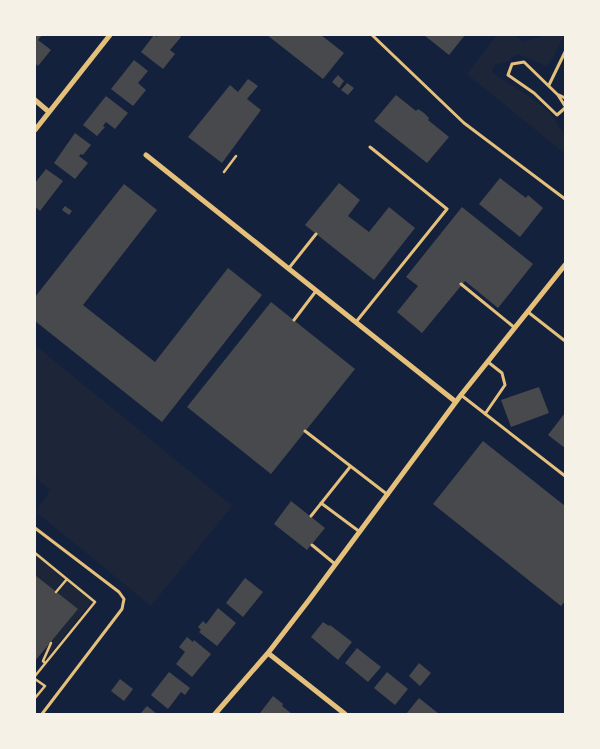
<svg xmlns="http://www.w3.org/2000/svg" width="600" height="749" viewBox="0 0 600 749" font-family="'Archivo Narrow',sans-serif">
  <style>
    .green { fill: #1d2539 }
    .building { fill: #48494c }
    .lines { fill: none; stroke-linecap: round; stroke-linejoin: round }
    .path { stroke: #e5c07b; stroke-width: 2.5 }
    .service { stroke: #e5c07b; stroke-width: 3 }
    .minor { stroke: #e5c07b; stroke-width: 5 }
  </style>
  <rect width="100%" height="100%" fill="#14213d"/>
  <path class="green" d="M497,35H515L525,43L523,41L541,37L542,35H564L552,59L547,66L517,54L507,62L495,64L492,72C511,86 532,96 549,112C556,119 558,128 565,134V154L467,74Z
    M35,345L232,506L151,606L36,512L50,490L35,477Z
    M35,555L64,578L54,591L35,575Z
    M67,581L92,601L45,660L53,643L52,641L77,609L58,593Z"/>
  <path class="building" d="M35,35H42L38,40L51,50L38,66L35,63Z
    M154,35L157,37L158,35H179L181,37L170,50L175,54L163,69L141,52Z
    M267,35H321L344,53L323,79Z
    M424,35H465L449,55Z
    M134,60L148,71L138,83L146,90L133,106L111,89Z
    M338,75L344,81L339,88L332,82Z
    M248,79L258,86L247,99L261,110L222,163L188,137L230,85L238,92Z
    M347,83L354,88L348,95L341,90Z
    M396,95L416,111L418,109L424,113L429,118L428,120L449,137L427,163L374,121Z
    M106,96L128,113L115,129L106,122L103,126L105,127L97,136L83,125Z
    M75,133L91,145L83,155L81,154L79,156L88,163L75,179L54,163Z
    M46,169L63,181L40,211L35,207V183Z
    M500,178L526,198L528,195L543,208L520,237L479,204Z
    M339,183L360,200L348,216L369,232L389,207L415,228L374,280L305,225Z
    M124,184L157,210L83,305L155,362L228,268L262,295L162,422L35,321V297Z
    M65,206L72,211L69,215L62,210Z
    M462,207L533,264L498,308L465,281L422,333L397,312L418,286L406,277Z
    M271,302L355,369L271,474L187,407Z
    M539,387L549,413L511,427L501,400Z
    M565,413V448L548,435Z
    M483,441L565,506V601L561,606L433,504Z
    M291,501L325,528L307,550L274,524Z
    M35,575L78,609L35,661Z
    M245,578L263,592L243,617L226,603Z
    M218,608L236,623L217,646L199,632L201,630L198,627L203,621L206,624Z
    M323,622L329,626L330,625L352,642L338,660L311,637Z
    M187,637L193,642L194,640L211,654L192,677L176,664L185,652L179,647Z
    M357,648L381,667L368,682L345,663Z
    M419,663L431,673L420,686L409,676Z
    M169,672L190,688L185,695L181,692L168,709L151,695Z
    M387,672L408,689L395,705L374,688Z
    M120,679L133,689L124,701L111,691Z
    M273,696L283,704L282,706L292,714L260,713Z
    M419,698L439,714H408L407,713Z
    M147,706L157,714H140Z"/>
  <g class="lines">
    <path class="path" d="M224,172L236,156
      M35,553L95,602L35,676
      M56,592L67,579
      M45,663L43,661L51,643
      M35,679L45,686L35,698"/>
    <path class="service" d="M372,35L464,123L565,199
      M549,85L565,52
      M559,95L565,98
      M565,106L558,95L524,62L512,64L508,75L534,93L557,115L565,108
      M289,268L316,234
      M461,284L515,328
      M528,312L565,341
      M294,320L316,291
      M356,322L447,209L370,147
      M461,395L565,476
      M485,414L505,385L502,373L488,362
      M305,431L388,495
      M321,503L360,532
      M311,516L350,467
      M35,528L119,592L124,599L122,609L42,714
      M312,545L335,564"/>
    <path class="minor" d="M35,100L49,112
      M35,130L110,35
      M146,155L456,402
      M268,653L345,714
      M215,714L268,653L309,600L461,395L565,265"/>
  </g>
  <rect width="600" height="749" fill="none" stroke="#f6f1e7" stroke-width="72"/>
</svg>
